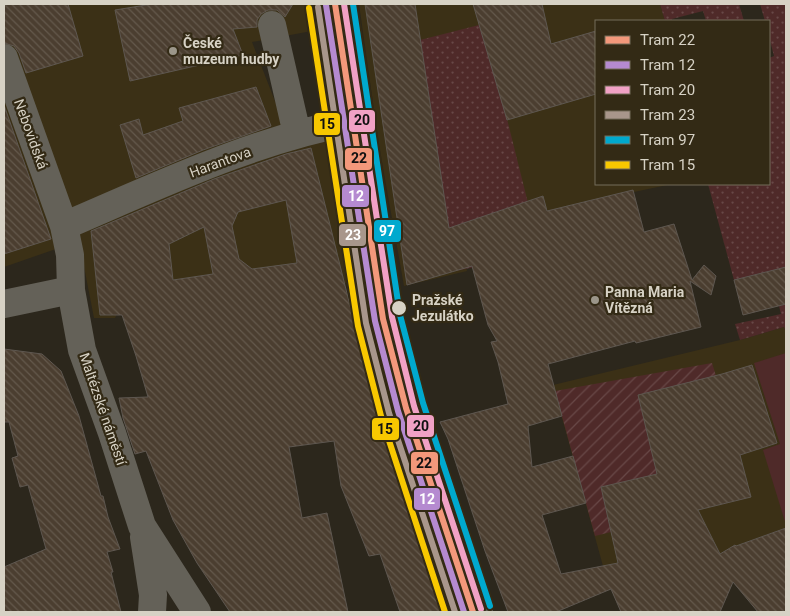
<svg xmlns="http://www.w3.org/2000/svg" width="790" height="616" viewBox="0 0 790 616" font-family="Roboto,sans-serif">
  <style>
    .built { fill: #3b3016 }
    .grass { fill: url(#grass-dots) }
    .garden { fill: url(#garden-furrows) }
    .pitch { fill: #4f2a29 }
    .building { fill: url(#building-back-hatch); stroke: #5e5750; fill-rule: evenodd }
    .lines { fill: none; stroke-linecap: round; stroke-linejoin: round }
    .minor { stroke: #646158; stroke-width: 28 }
    .tram-1-casing { stroke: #332a15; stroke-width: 10 }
    .tram-2-casing { stroke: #332a15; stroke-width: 10 }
    .tram-3-casing { stroke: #332a15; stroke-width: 10 }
    .tram-4-casing { stroke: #332a15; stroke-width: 10 }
    .tram-5-casing { stroke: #332a15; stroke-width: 10 }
    .tram-6-casing { stroke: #332a15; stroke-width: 10 }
    .tram-1 { stroke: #f3987b; stroke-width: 6 }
    .tram-2 { stroke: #b58ad0; stroke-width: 6 }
    .tram-3 { stroke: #f1a1c5; stroke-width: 6 }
    .tram-4 { stroke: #a8968b; stroke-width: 6 }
    .tram-5 { stroke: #00a9ce; stroke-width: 6 }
    .tram-6 { stroke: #f8c800; stroke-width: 6 }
    .poi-dot { fill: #9b968a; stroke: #332a15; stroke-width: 2 }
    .stop-dot { fill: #d7d2c5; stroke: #332a15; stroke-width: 2 }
    .labels { text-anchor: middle; stroke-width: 4.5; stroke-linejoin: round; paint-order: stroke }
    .poi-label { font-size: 14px; font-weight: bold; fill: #d7d2c5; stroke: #332a15; text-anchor: start }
    .street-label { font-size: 14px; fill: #d7d2c5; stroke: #332a15 }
    .stop-label { font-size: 14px; font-weight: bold; fill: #d7d2c5; stroke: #332a15; text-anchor: start }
    .line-badge { stroke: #332a15; stroke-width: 2 }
    .badge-label { font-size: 14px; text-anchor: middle; font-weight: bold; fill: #fff }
    .pale-badge-label { font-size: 14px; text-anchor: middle; font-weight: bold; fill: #111 }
  </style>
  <defs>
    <pattern id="grass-dots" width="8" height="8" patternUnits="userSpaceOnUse" patternTransform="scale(1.25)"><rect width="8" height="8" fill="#4f2a29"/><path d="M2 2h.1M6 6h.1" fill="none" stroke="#684847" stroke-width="1.8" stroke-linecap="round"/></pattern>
    <pattern id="garden-furrows" width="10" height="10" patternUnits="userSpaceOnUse" patternTransform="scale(1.25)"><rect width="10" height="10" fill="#4f2a29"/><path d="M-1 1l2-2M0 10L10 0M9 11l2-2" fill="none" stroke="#684847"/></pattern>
    <pattern id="building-back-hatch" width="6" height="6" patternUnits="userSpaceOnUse" patternTransform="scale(1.25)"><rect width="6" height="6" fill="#4b3e30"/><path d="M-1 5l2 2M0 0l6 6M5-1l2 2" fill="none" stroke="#64594c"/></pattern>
  </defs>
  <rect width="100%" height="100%" fill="#2c271c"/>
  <path class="built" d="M4,4H325L328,28L252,42L292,145L334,137L359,281L269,298L117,314L115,318H94L79,241L4,267Z
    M359,4H660L665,21H596V184H672L634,192L535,229L530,202L456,225L467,271L404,286L379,145Z
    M784,327L786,332V528L736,546L735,545L720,554L707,529L632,561L603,566L553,385L740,340Z"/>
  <path class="grass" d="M660,4H739L744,21H706L703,11L672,19V21H665Z
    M760,4H786V267L734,280L708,184H769V58L774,56L769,37V21H765Z
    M479,25L504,107L528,203L463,223L475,267L455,271L420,40Z
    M786,304V332L784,327L740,340L735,324L781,314L779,306Z"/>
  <path class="garden" d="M712,363L721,392L688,383L638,395L657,474L601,487L611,532L595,536L555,391Z"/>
  <path class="pitch" d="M786,353V525L763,450L780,444L754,363Z"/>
  <path class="building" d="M4,4H68L83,56L26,73L19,53L14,46L4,43Z
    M152,4H293L285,17L277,10H268L261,14L257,20V27L233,29L243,55L130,81L115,10Z
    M365,4H415L449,228L543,196L547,211L633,190L644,232L674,224L692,280L704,265L716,276L711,295L690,281L701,327L636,343L635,341L548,364L562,416L528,426L532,467L573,456L586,503L542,515L561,574L618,563L601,487L657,474L638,395L722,374L752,365L777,443L740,455L751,497L698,510L720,554L735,545L736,546L786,528V612H758L733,582L720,612H621L611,589L556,612H508L485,551L448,439L440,422L508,404L498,362L491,342L497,341L488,325L472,266L407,285Z
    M473,4H542L551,44L596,31V94L507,120Z
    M256,87L271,126L203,150L136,178L120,125L139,119L143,135L183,121L179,108Z
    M4,105L51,239L4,254Z
    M311,148L359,342L358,343L437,564H439L453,612H400L380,554L369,556L341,486L334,441L289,447L302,518L327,513L348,612H230L197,563L173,520L146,451L135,454L123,418L119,398L148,397L136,356L122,315H100L91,231L214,179L286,154ZM286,200L297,263L252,269L239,259L232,226L238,212ZM204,227L213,274L173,280L169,244Z
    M786,267V304L743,315L734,280Z
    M4,349L42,354L61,371L79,416L101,496H103L108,517L120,549L107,552L113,572H111L121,612H4V567L46,549L28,485L20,487L12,458L18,456L9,422H4Z"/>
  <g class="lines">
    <path class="minor" d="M343,4L362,148L389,321L414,417L479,612
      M272,25L297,134
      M4,58L64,226L70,255L71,290L82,350L112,433L142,526L197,612
      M64,226C160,185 255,139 359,120
      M4,304L71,290
      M144,537L153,595L152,612"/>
    <defs>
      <path id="tram-1" d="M335,4L383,319L406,408L473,612"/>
      <path id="tram-2" d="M326,5L375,321L398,411L464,612"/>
      <path id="tram-3" d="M344,4L392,317L414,406L481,609"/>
      <path id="tram-4" d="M318,7L366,323L389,413L455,612"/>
      <path id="tram-5" d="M353,4L400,315L423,403L490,606"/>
      <path id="tram-6" d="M309,8L358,326L381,416L445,612"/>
    </defs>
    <use href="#tram-1" class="tram-1-casing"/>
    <use href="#tram-2" class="tram-2-casing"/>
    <use href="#tram-3" class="tram-3-casing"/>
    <use href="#tram-4" class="tram-4-casing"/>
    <use href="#tram-5" class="tram-5-casing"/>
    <use href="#tram-6" class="tram-6-casing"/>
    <use href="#tram-1" class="tram-1"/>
    <use href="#tram-2" class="tram-2"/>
    <use href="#tram-3" class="tram-3"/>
    <use href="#tram-4" class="tram-4"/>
    <use href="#tram-5" class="tram-5"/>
    <use href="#tram-6" class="tram-6"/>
  </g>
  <g class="poi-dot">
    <circle cx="173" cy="51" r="5"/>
    <circle cx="595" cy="300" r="5"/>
  </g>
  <circle class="stop-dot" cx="399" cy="308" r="8"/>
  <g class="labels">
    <g class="poi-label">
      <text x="183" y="48">České<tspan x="183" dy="16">muzeum hudby</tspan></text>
      <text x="605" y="297">Panna Maria<tspan x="605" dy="16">Vítězná</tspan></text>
    </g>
    <g class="street-label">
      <text transform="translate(31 134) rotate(70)" y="5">Nebovidská</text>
      <text transform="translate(220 162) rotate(-20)" y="5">Harantova</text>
      <text transform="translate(103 409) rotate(71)" y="5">Maltézské náměstí</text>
    </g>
    <g class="stop-label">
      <text x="412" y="305">Pražské<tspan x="412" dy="16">Jezulátko</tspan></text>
    </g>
  </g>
  <g class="line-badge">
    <rect x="348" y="109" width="28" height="24" rx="5" fill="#f1a1c5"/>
    <rect x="313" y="112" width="28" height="24" rx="5" fill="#f8c800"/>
    <rect x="344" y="147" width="29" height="24" rx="5" fill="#f3987b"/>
    <rect x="341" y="184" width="29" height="24" rx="5" fill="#b58ad0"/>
    <rect x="373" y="219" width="29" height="24" rx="5" fill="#00a9ce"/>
    <rect x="338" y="223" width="29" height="24" rx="5" fill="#a8968b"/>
    <rect x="406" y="414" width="29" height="24" rx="5" fill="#f1a1c5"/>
    <rect x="371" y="417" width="29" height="24" rx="5" fill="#f8c800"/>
    <rect x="410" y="451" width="29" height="24" rx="5" fill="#f3987b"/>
    <rect x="413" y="487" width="28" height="24" rx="5" fill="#b58ad0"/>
  </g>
  <g class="badge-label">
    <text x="356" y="201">12</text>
    <text x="387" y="236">97</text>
    <text x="353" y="240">23</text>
    <text x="427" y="504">12</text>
  </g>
  <g class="pale-badge-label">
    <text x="362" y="125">20</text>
    <text x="327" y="129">15</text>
    <text x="359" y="163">22</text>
    <text x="421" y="431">20</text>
    <text x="385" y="434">15</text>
    <text x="424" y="468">22</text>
  </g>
  <rect width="790" height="616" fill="none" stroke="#d7d2c5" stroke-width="10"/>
  <rect x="595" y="20" width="175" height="165" fill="#332a15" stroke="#756d5b"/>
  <rect x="605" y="36" width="25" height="8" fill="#f3987b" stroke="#756d5b"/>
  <text x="640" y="45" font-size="15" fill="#d7d2c5">Tram 22</text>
  <rect x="605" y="61" width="25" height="8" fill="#b58ad0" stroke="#756d5b"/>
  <text x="640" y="70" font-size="15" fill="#d7d2c5">Tram 12</text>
  <rect x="605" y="86" width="25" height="8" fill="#f1a1c5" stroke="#756d5b"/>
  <text x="640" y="95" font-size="15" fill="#d7d2c5">Tram 20</text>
  <rect x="605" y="111" width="25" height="8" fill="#a8968b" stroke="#756d5b"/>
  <text x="640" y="120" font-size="15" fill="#d7d2c5">Tram 23</text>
  <rect x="605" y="136" width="25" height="8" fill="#00a9ce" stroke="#756d5b"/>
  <text x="640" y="145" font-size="15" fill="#d7d2c5">Tram 97</text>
  <rect x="605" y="161" width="25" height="8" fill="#f8c800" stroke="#756d5b"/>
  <text x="640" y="170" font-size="15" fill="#d7d2c5">Tram 15</text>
</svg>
